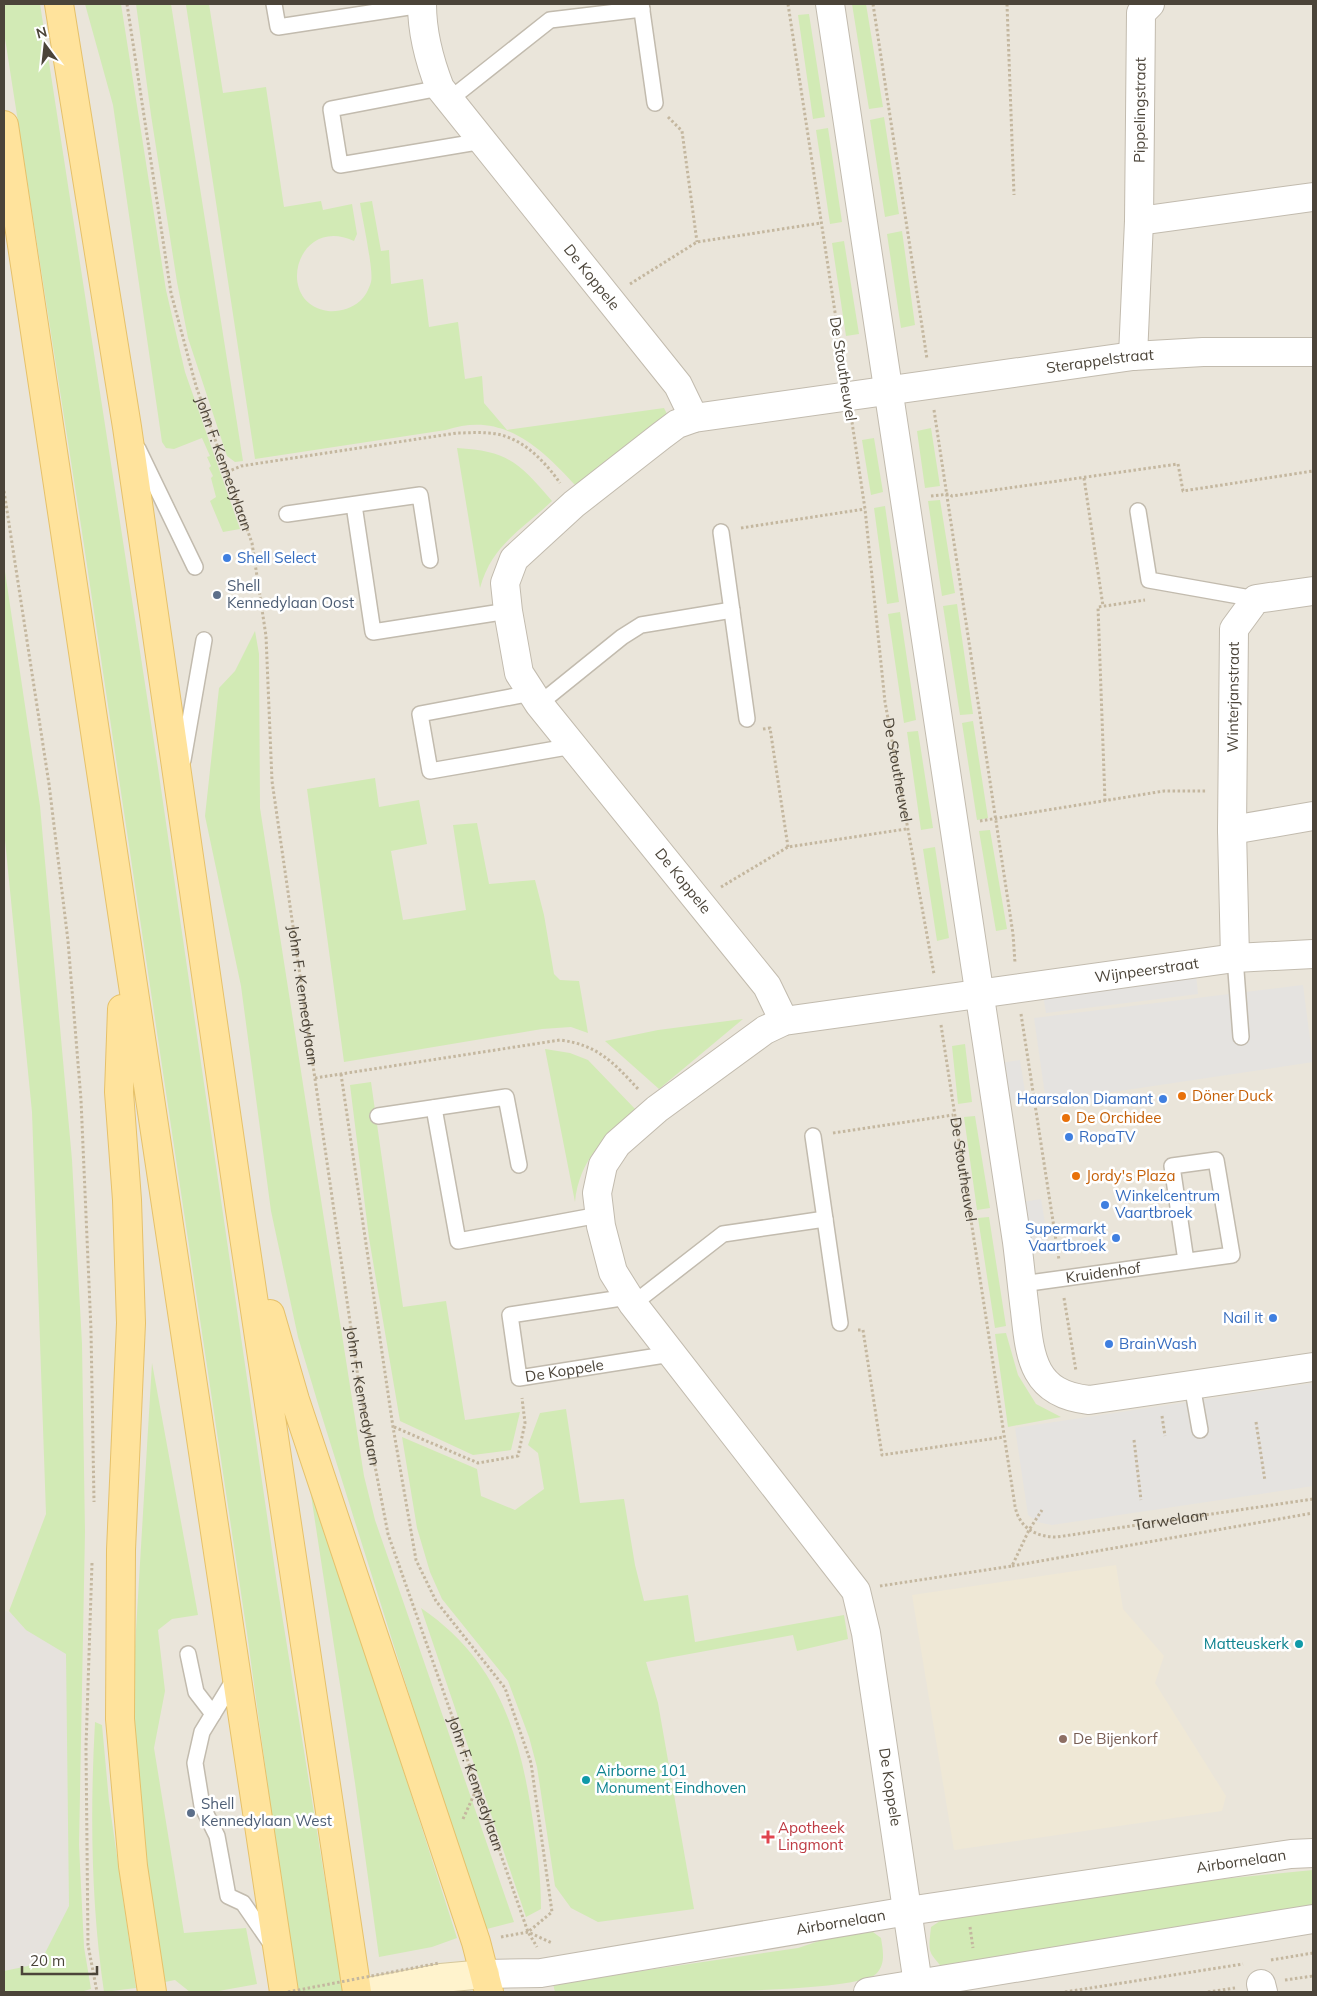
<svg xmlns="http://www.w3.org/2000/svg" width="1317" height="1996" viewBox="0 0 1317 1996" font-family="Mulish,sans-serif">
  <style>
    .residential { fill: #eae5da }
    .industrial { fill: #e6e2dd }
    .education { fill: #efe8d6 }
    .green { fill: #d2eab5 }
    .parking { fill: #e5e3e0 }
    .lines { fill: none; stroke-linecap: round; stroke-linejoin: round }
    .service-casing { stroke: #c2bbae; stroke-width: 18 }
    .minor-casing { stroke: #c2bbae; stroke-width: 30 }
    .tertiary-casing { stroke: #c2bbae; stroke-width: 30 }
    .secondary-casing { stroke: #d6c79b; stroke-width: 30 }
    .primary-casing { stroke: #e6c16a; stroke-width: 30 }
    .path { stroke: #c4b79f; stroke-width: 3; stroke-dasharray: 2.5 2.5; stroke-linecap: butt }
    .service { stroke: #fff; stroke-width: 15 }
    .minor { stroke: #fff; stroke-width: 28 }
    .tertiary { stroke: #fff; stroke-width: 28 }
    .secondary { stroke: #fff3cd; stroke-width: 28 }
    .primary { stroke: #ffe39c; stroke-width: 28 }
    .path-bridge { stroke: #c4b79f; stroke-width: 3; stroke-dasharray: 2.5 2.5; stroke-linecap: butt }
    .shop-dot { fill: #3f7fe0; stroke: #fff; stroke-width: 2 }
    .service-dot { fill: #5c6f8a; stroke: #fff; stroke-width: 2 }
    .food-dot { fill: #e8710a; stroke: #fff; stroke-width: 2 }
    .culture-dot { fill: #0f9aa8; stroke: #fff; stroke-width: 2 }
    .education-dot { fill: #8d6e63; stroke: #fff; stroke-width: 2 }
    .health-dot { fill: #e0444e; stroke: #fff; stroke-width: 2 }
    .labels { text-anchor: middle; stroke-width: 5; stroke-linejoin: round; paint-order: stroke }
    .street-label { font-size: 15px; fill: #4b4439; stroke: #fff }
    .shop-label { font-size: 15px; fill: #366cbe; stroke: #fff; text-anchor: start }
    .service-label { font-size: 15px; fill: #4e5e75; stroke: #fff; text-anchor: start }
    .food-label { font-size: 15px; fill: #c56008; stroke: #fff; text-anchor: start }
    .culture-label { font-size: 15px; fill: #0d838f; stroke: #fff; text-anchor: end }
    .education-label { font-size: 15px; fill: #785e54; stroke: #fff; text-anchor: start }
    .health-label { font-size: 15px; fill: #be3a42; stroke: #fff; text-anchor: start }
  </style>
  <rect width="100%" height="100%" fill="#f6f3ec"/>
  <path class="residential" d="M4,4H1313V1992H4Z"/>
  <path class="industrial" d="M4,1610L69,1642L72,1927L35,1975L4,1983Z"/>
  <path class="education" d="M1116,1565L1123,1609L1164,1656L1155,1683L1226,1796L1222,1811L954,1850L912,1595Z"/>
  <path class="green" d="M4,4H40L158,768L277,1584L343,1992H296L247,1633L82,532L4,32Z
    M85,4H121L166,290L185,372L240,529L223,532L210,501L216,497L211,478L213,476L209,468L211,466L207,457L210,456L202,438L174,449L166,448L162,442L113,105Z
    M136,4H171L243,461L235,462L227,456L188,338L177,282L151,115Z
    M194,4H209L223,93L266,87L284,207L321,201L323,210L352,204L357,234L354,241C297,214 273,303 328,311C339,312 351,309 360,301C365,297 369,289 371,282C374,271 362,217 360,203L372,201L381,251L389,250L391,284L423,279L429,327L458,322L465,379L482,376L484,403L507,430L664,408L667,414L576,486C540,447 503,411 446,430L255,459L186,5Z
    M852,4H866L883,107L869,109Z
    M809,14L825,117L813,119L798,15Z
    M884,117L899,214L885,217L870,120Z
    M828,128L842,222L830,224L816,130Z
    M902,231L915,325L901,328L887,234Z
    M844,241L859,334L846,336L832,243Z
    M931,428L940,486L925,488L917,431Z
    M874,438L883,492L871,495L862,440Z
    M457,448C509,451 519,463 552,501C522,530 492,544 480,588Z
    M940,500L955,593L942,596L928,501Z
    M885,506L899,602L887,604L874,508Z
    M4,565L40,806L72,1160L82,1344L85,1532L79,1845L84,1947L91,1989L80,1992H4V1971L28,1966L44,1955L69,1906L66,1654L26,1630L9,1611L46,1514L32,1112L4,830Z
    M957,604L973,714L960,715L943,606Z
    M900,612L916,720L904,723L888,614Z
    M255,631L259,654L260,808L364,1476L375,1520L514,1922L483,1930L319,1407L298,1337L271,1211L241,986L205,816L219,688L235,671Z
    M973,721L988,818L977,820L962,723Z
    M918,731L933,828L921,830L907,732Z
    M375,778L379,807L419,800L427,844L391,851L403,920L466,910L453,825L477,823L489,884L535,880L544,915L554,974L560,980L579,981L588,1033L571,1027L542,1029L344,1062L307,789Z
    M990,830L1007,929L996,931L979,831Z
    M935,847L949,938L937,941L923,849Z
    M743,1019L659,1089L605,1041L658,1030Z
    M965,1044L972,1102L958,1104L952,1046Z
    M545,1049L570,1053L588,1060L637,1111C605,1136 579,1160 575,1202Z
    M371,1082L403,1307L446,1301L465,1420L520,1412L511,1450L473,1455L400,1421L369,1238L350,1085Z
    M975,1116L990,1208L977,1210L964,1117Z
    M989,1217L1006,1326L995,1328L978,1218Z
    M1006,1333L1018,1375L1036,1404L1061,1417L1008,1427L995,1334Z
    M152,1363L198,1615L172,1619L158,1630L165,1691L154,1748L184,1933L246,1928L257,1984L213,1992H190L175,1980L165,1982L134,1787L133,1680Z
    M566,1409L580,1503L624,1499L635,1565L644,1601L688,1595L695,1642L844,1615L848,1639L797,1651L793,1635L646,1662L658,1703L694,1909L598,1922L571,1908L555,1886L537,1767L529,1737L508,1681L442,1599L430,1572L417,1528L402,1437L477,1469L481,1496L515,1510L544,1489L538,1453L528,1445L540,1413Z
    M307,1469L457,1938L432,1947L379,1957L355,1783Z
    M421,1608C496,1659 519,1730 532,1815C537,1847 541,1877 541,1909L526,1917Z
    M95,1722L102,1725L109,1801L136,1988L104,1992C91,1903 90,1812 95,1722Z
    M1313,1870V1909L945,1971C928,1950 928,1955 931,1927L943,1919L1143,1887Z
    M869,1929L881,1938C883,1951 886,1964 876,1974C849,1996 605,1992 555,1992L553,1984L798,1948L846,1932Z"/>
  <path class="parking" d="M1196,974L1198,994L1046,1013L1043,995Z
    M1303,985L1313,1062L1046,1102L1034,1018Z
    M1020,1060L1026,1098L1007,1101L1001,1063Z
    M1041,1199L1049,1247L1029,1250L1022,1202Z
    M1313,1383V1486L1052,1525L1037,1522L1028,1515L1015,1428Z"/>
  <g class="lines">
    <defs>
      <g id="service">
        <path d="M274,4L278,27L422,5"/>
        <path d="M641,4L655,103"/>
        <path d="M440,88L331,109L340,165L483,141"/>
        <path d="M449,100L550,20L642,9"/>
        <path d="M138,449L195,567"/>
        <path d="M354,505L373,632L508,611"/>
        <path d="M1138,511L1149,580L1256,599"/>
        <path d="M287,514L420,495L430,560"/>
        <path d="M721,532L747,719"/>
        <path d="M532,693L420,714L430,771L573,746"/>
        <path d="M539,704L622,637L641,625L732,610"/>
        <path d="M183,760L204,640"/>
        <path d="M1235,958L1241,1037"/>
        <path d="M434,1108L458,1241L599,1215"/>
        <path d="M378,1116L506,1097L519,1165"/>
        <path d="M813,1136L840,1323"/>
        <path id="s4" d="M1022,1284L1232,1255L1216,1160L1172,1166L1186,1261"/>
        <path id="s5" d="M628,1297L510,1315L519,1378L671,1354"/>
        <path d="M633,1304L723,1234L825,1219"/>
        <path d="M1192,1385L1200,1430"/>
        <path d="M188,1654L196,1692L213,1714"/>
        <path d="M235,1678L202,1732L195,1763L202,1806L217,1836L228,1896L243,1903L270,1942"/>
      </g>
      <g id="minor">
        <path id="s6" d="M422,4C422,34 429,60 440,88L678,385L694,418"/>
        <path d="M1139,221L1313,197"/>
        <path id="s7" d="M1133,356L1139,221L1141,13L1150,4"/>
        <path d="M1232,830L1313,816"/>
        <path id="s8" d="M1235,958L1232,830L1234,629L1256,599L1313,591"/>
        <path id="s9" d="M784,1021L767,986L539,704L519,673L508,611L505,583L514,559L574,504L661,436L677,424L694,418L1133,356L1203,352H1313"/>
        <path id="s10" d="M918,1984L866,1633L856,1591L633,1304L613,1272L601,1226L597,1193L603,1165L617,1144L657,1109L765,1030L784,1021L1235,958L1313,954"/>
        <path d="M1261,1984L1263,1992"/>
      </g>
      <g id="tertiary">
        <path d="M830,4L1017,1242C1020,1265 1022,1288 1025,1311C1030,1358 1033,1394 1089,1400L1313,1367"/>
        <path id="s11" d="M485,1974L541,1973L908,1911L1291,1854L1313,1853"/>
        <path d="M868,1992L1313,1919"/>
      </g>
      <path id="secondary" d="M368,1992L441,1978L485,1974"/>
      <path id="primary" d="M59,4L127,427L240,1210L357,1992
        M4,125L284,1992
        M122,1009L119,1092L127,1200L131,1323L121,1550L120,1719L133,1866L152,1992
        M270,1314L295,1400L476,1942L489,1992"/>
    </defs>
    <use href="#service" class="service-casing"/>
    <use href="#minor" class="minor-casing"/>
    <use href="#tertiary" class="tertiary-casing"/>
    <use href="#secondary" class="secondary-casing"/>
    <use href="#primary" class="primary-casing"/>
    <g class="path">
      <path id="s1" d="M127,4L171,293L196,386L252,543L266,636L272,781L358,1377L388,1534L528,1932L537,1947"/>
      <path d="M788,4L844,371"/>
      <path d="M873,4L927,359"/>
      <path d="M1007,4L1014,195"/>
      <path d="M668,117L682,131L697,242"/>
      <path d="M630,284L697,242L821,223"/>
      <path d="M934,410L1013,934L1015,963"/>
      <path id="s2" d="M852,422L865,509L885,702L934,974"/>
      <path d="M227,472L241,466L457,433C467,433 478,432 488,433C519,434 544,460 560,483"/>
      <path d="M1084,478L1103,606"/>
      <path d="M4,491L49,784L68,941L81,1100L91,1330L94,1502"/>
      <path d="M931,496L949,494L952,496L1178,464L1183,491L1313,471"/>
      <path d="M741,528L865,509"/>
      <path d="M763,729L770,728L788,847"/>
      <path d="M1105,801L1098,607L1145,600"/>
      <path d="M980,821L1164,791H1207"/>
      <path d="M721,887L788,847L906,829"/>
      <path d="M1021,1014L1059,1260"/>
      <path id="s3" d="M941,1025L1015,1506C1019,1528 1036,1537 1057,1537L1313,1499"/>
      <path d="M341,1074L393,1427L416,1560L436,1601L505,1688L531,1763L552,1912L528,1932"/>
      <path d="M315,1078L560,1040C598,1045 613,1062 639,1090"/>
      <path d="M833,1133L953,1115"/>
      <path d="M1064,1298L1076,1371"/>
      <path d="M858,1330H863L882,1455L1004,1437"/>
      <path d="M1162,1416L1165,1436"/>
      <path d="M1256,1422L1265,1481"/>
      <path d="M394,1427L478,1463L518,1456L525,1423L522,1398"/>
      <path d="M1134,1440L1141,1500"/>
      <path d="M92,1563L86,1747L88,1945L97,1992"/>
      <path d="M1012,1566L1313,1513"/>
      <path d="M880,1586L1012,1566L1029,1530L1042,1510"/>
      <path d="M463,1819L477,1788"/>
      <path d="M970,1927L973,1948"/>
      <path d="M501,1937L528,1932L552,1943"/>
      <path d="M1271,1960L1313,1953"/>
      <path d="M1285,1980L1313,1976"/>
      <path d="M1065,1992L1243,1964"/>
      <path d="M1208,1992L1235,1988"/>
    </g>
    <use href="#service" class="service"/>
    <use href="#minor" class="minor"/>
    <use href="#tertiary" class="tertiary"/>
    <use href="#secondary" class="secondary"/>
    <use href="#primary" class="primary"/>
    <path class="path-bridge" d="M288,1992L439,1963"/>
  </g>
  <g class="shop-dot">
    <circle cx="227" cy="558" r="5"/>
    <circle cx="1163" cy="1099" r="5"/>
    <circle cx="1069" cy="1137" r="5"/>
    <circle cx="1105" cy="1205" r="5"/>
    <circle cx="1116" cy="1238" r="5"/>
    <circle cx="1273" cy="1318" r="5"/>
    <circle cx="1109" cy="1344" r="5"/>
  </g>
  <g class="service-dot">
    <circle cx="217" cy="595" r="5"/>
    <circle cx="191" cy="1813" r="5"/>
  </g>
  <g class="food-dot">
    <circle cx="1182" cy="1096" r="5"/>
    <circle cx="1066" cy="1118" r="5"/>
    <circle cx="1076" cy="1176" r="5"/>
  </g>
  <g class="culture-dot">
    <circle cx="1299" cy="1644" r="5"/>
    <circle cx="586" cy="1780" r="5"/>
  </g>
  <circle class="education-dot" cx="1063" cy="1739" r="5"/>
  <path class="health-dot" d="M765.5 1829.5h5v5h5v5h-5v5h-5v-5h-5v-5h5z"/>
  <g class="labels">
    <g class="street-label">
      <text dy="5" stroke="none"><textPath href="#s7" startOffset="246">Pippelingstraat</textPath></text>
      <text dy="5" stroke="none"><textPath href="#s6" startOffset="329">De Koppele</textPath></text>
      <text dy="5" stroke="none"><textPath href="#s9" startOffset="1195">Sterappelstraat</textPath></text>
      <text transform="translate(843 369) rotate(81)" y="5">De Stoutheuvel</text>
      <text dy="5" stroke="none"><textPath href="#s1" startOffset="471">John F. Kennedylaan</textPath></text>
      <text dy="5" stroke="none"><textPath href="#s8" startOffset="261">Winterjanstraat</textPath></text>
      <text dy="5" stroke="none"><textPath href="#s2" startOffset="351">De Stoutheuvel</textPath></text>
      <text transform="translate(683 881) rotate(51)" y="5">De Koppele</text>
      <text dy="5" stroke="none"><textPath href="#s10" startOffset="1508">Wijnpeerstraat</textPath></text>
      <text dy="5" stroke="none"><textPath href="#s1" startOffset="1011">John F. Kennedylaan</textPath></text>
      <text dy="5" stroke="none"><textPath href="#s3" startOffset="146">De Stoutheuvel</textPath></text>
      <text dy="5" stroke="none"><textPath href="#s4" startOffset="82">Kruidenhof</textPath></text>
      <text dy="5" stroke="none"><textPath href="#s5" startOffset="229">De Koppele</textPath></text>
      <text dy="5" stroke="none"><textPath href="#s1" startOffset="1416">John F. Kennedylaan</textPath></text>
      <text dy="5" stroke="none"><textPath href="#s3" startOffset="659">Tarwelaan</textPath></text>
      <text dy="5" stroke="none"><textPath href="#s1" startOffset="1821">John F. Kennedylaan</textPath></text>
      <text transform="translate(890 1787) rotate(81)" y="5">De Koppele</text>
      <text dy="5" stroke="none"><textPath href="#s11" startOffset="765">Airbornelaan</textPath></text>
      <text dy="5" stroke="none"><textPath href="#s11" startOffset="360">Airbornelaan</textPath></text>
    </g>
    <g class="shop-label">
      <text x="237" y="563">Shell Select</text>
      <text x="1153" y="1104" text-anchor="end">Haarsalon Diamant</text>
      <text x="1079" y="1142">RopaTV</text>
      <text x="1115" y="1201">Winkelcentrum<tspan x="1115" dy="17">Vaartbroek</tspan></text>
      <text x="1106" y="1234" text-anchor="end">Supermarkt<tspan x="1106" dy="17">Vaartbroek</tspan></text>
      <text x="1263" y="1323" text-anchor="end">Nail it</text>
      <text x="1119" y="1349">BrainWash</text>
    </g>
    <g class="service-label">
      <text x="227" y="591">Shell<tspan x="227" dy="17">Kennedylaan Oost</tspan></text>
      <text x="201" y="1809">Shell<tspan x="201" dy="17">Kennedylaan West</tspan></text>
    </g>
    <g class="food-label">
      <text x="1192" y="1101">Döner Duck</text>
      <text x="1076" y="1123">De Orchidee</text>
      <text x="1086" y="1181">Jordy's Plaza</text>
    </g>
    <g class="culture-label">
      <text x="1289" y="1649">Matteuskerk</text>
      <text x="596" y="1776" text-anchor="start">Airborne 101<tspan x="596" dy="17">Monument Eindhoven</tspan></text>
    </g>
    <g class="education-label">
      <text x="1073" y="1744">De Bijenkorf</text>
    </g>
    <g class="health-label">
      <text x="778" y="1833">Apotheek<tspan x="778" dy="17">Lingmont</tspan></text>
    </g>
  </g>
  <rect width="1317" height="1996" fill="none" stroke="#4b4439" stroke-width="10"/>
  <g transform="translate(45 45) rotate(345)" stroke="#ffffff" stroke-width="4" paint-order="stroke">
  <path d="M0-4L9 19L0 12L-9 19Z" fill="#4b4439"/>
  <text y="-8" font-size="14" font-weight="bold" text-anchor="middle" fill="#4b4439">N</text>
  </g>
  <path d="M22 1966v8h75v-8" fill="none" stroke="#4b4439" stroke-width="2.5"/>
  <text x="30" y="1966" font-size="15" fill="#4b4439" stroke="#ffffff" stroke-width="4" paint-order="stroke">20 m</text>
</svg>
